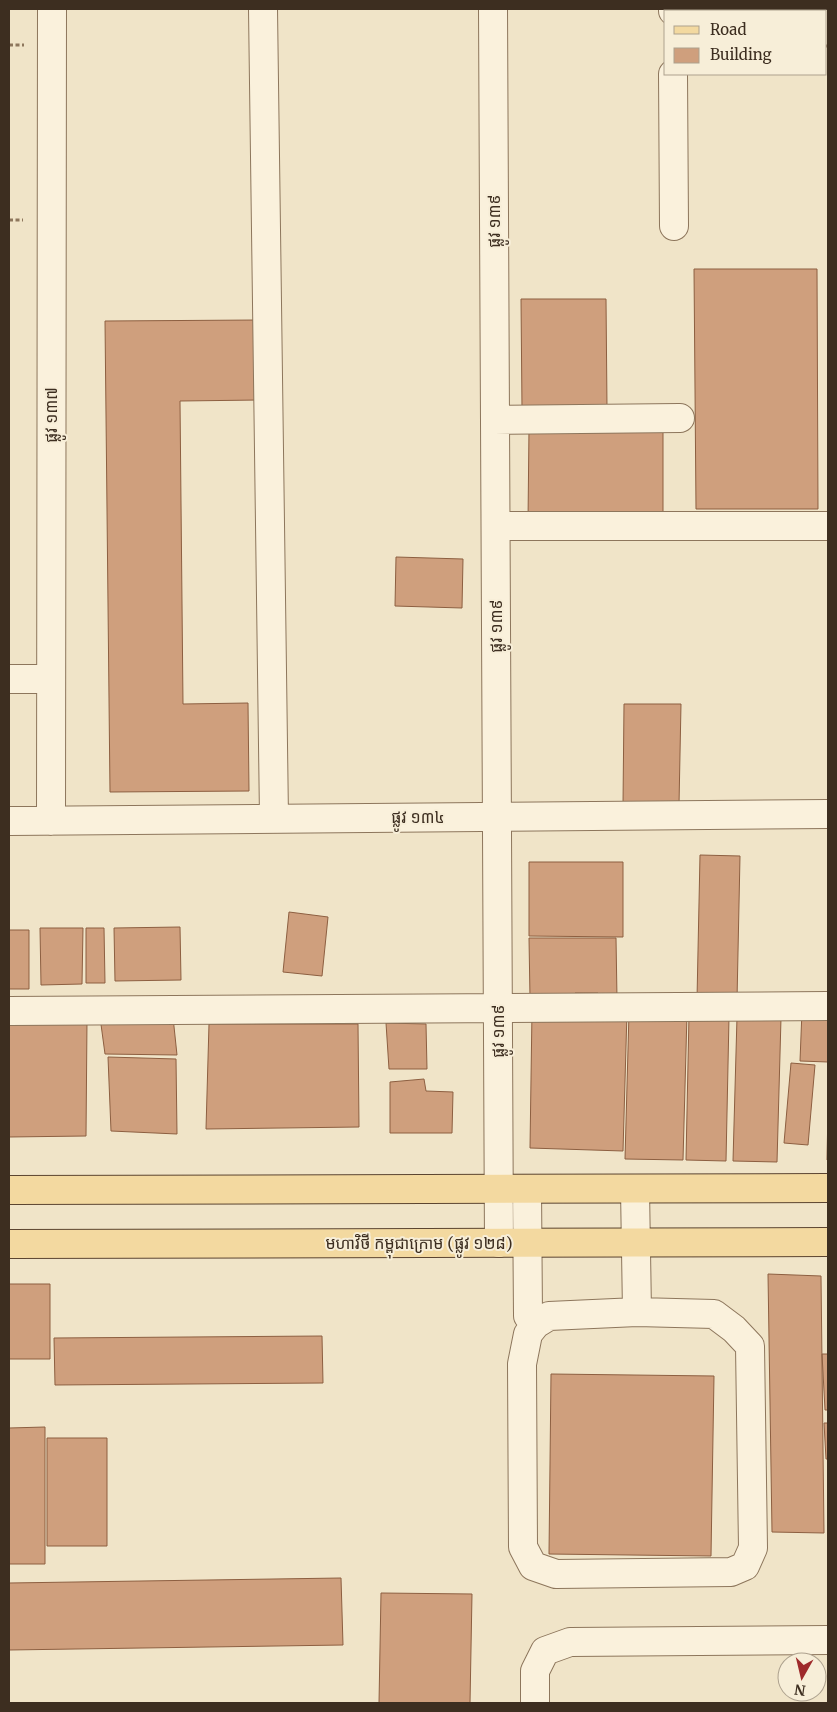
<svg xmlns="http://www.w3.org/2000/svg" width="837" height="1712" viewBox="0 0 837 1712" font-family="Merriweather,'Noto Sans Khmer',serif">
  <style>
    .building { fill: #cf9f7d; stroke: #8d5f41 }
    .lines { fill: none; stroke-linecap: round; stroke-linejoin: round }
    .minor-casing { stroke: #8d765c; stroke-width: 30 }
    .major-casing { stroke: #5b4430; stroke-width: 30 }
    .path { stroke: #8d765c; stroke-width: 3; stroke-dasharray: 4 2.5; stroke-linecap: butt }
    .minor { stroke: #faf1dc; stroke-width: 28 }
    .major { stroke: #f3d9a0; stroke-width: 28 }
    .labels { text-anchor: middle; stroke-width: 4; stroke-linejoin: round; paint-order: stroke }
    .street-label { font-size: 16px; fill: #3d2e20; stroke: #f7eed8 }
  </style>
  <rect width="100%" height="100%" fill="#f0e4c8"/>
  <path class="building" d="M678,9H727V11H678Z
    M753,9H791V11H753Z
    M694,269H817L818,509H696Z
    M521,299H606L607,408L522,409Z
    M259,320L260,400L180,401L183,704L248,703L249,791L110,792L105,321Z
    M529,428L663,429V523L528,522Z
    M396,557L463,559L462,608L395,606Z
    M624,704H681L679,805H623Z
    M700,855L740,856L737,1000L697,999Z
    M529,862H623V937L529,936Z
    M289,912L328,917L322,976L283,972Z
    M180,927L181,980L115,981L114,928Z
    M40,928H83L82,984L41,985Z
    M86,928H104L105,983H86Z
    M9,930H29V989H9Z
    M529,938H616L617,999H599L598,993H575V1007L530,998Z
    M532,1011L627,1012L623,1151L530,1148Z
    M802,1011L828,1013V1062L800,1061Z
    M629,1013L687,1014L683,1160L625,1159Z
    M689,1015L729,1017L726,1161L686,1160Z
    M100,1017H173L177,1055L105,1054Z
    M737,1017L781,1018L777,1162L733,1161Z
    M9,1018L87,1020L86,1136L9,1137Z
    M386,1023L426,1024L427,1069H389Z
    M209,1024H358L359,1127L206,1129Z
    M108,1057L176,1059L177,1134L111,1131Z
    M791,1063L815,1065L808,1145L784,1143Z
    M424,1079L426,1091L453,1092L452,1133H390V1082Z
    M828,1108V1160H827Z
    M768,1274L821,1276L824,1533L772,1532Z
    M9,1284H50V1359H9Z
    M322,1336L323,1383L55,1385L54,1338Z
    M822,1354H828V1410H825Z
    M551,1374L714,1376L711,1556L549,1554Z
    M824,1423H828V1459H826Z
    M45,1427V1564H9V1428Z
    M47,1438H107V1546H47Z
    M341,1578L343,1645L9,1650V1583Z
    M381,1593L472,1594L470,1703H379Z"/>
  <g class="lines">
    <defs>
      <path id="minor" d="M263,9L274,818
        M493,9L499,1243
        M673,11V9
        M673,74L674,226
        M495,420L680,418
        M496,526H828
        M9,679H51
        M9,821L828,814
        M51,821L52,9
        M9,1011L828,1006
        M527,1189L528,1316L536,1324
        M635,1189L637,1312
        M637,1312L714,1314L734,1329L750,1346L753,1548L745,1566L731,1572L556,1574L533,1566L523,1547L522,1364L528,1334L536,1324L549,1316Z
        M535,1703V1671L545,1651L570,1642L828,1640"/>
      <path id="major" d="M9,1190L828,1188
        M9,1244L828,1242"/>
    </defs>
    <use href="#minor" class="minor-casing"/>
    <use href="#major" class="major-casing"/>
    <path class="path" d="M9,45H24
      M826,46H828
      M9,220H23"/>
    <use href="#minor" class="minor"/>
    <use href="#major" class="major"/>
  </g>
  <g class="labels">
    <g class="street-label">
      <text transform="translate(494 221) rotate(-90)" y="6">ផ្លូវ ១៣៩</text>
      <text transform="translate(51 415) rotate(-90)" y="6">ផ្លូវ ១៣៧</text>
      <text transform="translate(496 626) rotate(-90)" y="6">ផ្លូវ ១៣៩</text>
      <text x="418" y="823">ផ្លូវ ១៣៤</text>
      <text transform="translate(498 1031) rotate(-90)" y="6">ផ្លូវ ១៣៩</text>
      <text x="419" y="1249">មហាវិថី កម្ពុជាក្រោម (ផ្លូវ ១២៨)</text>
    </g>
  </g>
  <rect width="837" height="1712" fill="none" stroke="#3d2e20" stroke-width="20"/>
  <rect x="664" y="10" width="162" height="65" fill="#f7eed8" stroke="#ada18e"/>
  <rect x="674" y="26" width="25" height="8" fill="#f3d9a0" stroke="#ada18e"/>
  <text x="710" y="35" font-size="15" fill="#3d2e20">Road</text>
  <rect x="674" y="48" width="25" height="15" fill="#cf9f7d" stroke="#ada18e"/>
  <text x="710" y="60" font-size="15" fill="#3d2e20">Building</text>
  <g transform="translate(802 1677) rotate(188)"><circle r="24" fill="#f7eed8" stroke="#ada18e"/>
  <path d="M0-4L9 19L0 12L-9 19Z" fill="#9e2a2b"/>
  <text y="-8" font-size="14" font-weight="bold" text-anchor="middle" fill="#3d2e20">N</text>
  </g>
</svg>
